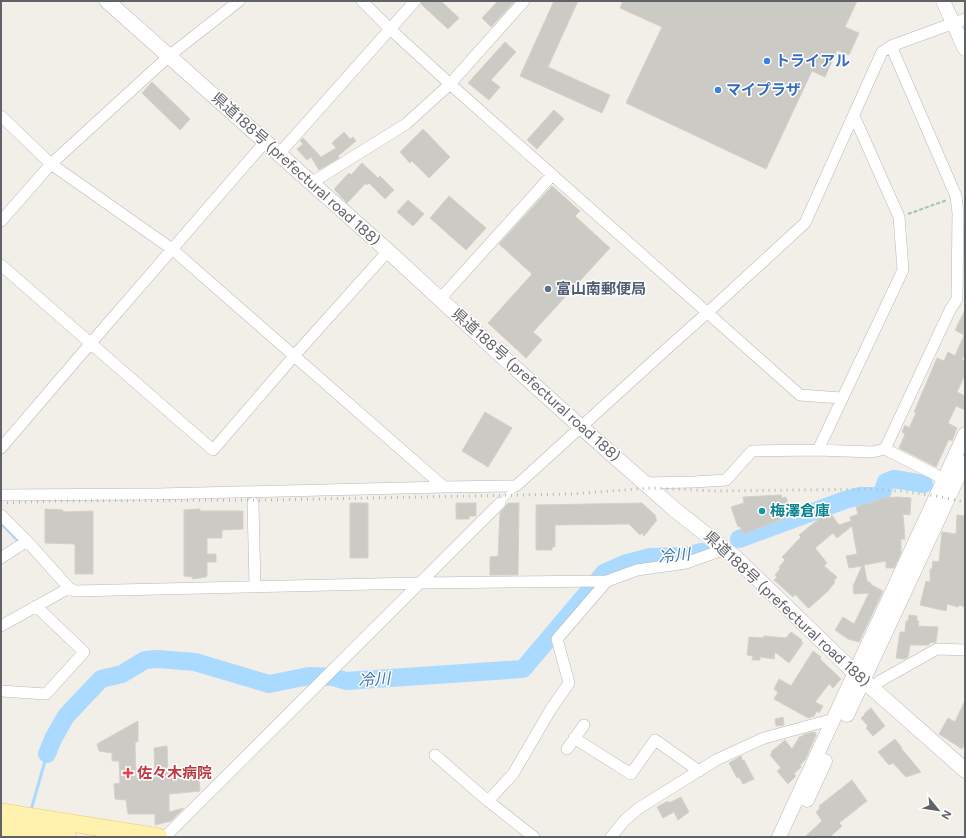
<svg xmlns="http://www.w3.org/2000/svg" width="966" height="838" viewBox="0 0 966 838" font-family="Figtree,'Noto Sans JP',sans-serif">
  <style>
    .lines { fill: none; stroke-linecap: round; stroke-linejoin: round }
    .stream { stroke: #aadaff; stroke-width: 3 }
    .river { stroke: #aadaff; stroke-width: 18 }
    .building { fill: #cccac5; stroke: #d6d1c6 }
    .service-casing { stroke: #b5b8bc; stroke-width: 6 }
    .minor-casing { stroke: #b5b8bc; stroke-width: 12 }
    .tertiary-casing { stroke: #b5b8bc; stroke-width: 15 }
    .secondary-casing { stroke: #b6babf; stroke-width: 16 }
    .primary-casing { stroke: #f2c960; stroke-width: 18 }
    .path { stroke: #9cc7a9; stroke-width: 2; stroke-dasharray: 4 2; stroke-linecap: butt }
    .service { stroke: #fff; stroke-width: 5.5 }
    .minor { stroke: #fff; stroke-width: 11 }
    .tertiary { stroke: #fff; stroke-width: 14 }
    .secondary { stroke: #fff; stroke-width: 15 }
    .primary { stroke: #fff2af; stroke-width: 17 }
    .rail { stroke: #b6b7b8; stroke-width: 3; stroke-dasharray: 1 5; stroke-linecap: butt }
    .shop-dot { fill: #3f7fe0; stroke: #fff; stroke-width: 1.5 }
    .service-dot { fill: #5c6f8a; stroke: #fff; stroke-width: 1.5 }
    .culture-dot { fill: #0f9aa8; stroke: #fff; stroke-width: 1.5 }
    .health-dot { fill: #e0444e; stroke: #fff; stroke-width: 1.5 }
    .labels { text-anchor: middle; stroke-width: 3; stroke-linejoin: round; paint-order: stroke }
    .shop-label { font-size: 15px; font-weight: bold; fill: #366cbe; stroke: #fff; text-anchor: start }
    .street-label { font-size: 15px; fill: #5f6368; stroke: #fff }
    .service-label { font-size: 15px; font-weight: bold; fill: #4e5e75; stroke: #fff; text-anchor: start }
    .culture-label { font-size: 15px; font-weight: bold; fill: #0d838f; stroke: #fff; text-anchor: start }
    .health-label { font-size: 15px; font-weight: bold; fill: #be3a42; stroke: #fff; text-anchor: start }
    .water-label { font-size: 16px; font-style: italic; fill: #4174aa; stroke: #fff }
  </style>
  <rect width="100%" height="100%" fill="#f1efe8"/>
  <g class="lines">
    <path class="stream" d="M1,523L20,543
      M31,810L47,754"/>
    <path class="river" d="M739,539L845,500L860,496H877L882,493L886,482L894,479L924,484
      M47,754L53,739L66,716L101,679L122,674L145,660L158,659L195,662L269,684L309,676L333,677L346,681L523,669L604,573L624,564L650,557L686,556L701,552"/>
  </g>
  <path class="building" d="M422,1H441L459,18L448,29L421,4Z
    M498,1H515L491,27L482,18Z
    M554,1H578L548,67L610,95L602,113L520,76Z
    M623,1H857L845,27L859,33L849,55L837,50L825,77L812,71L766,169L626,103L662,27L620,8Z
    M505,42L516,52L491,80L500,87L489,100L468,83Z
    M152,82L190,119L180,130L142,93Z
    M554,110L564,119L537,149L527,140Z
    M423,129L450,157L429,178L412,161L410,163L400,152Z
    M344,132L350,139L353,137L356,141L338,156L339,158L319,170L311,157L307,160L297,149L303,144L300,141L303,138L321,157L336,148L332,143Z
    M362,163L378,178L380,176L394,190L385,199L369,183L367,185L366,183L347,203L334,189L349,173L351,175Z
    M552,186L580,211L575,216L610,248L533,332L542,340L526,358L488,323L532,274L499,244Z
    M449,196L486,228L466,250L430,218Z
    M408,200L424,214L413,226L397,212Z
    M965,310V354L962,360L965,361V375L957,392L965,396V410L956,406L948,423L957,428L952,441L949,439L936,467L899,448L905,434L902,432L905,425L909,428L916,413L914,412L937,358L944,361L948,352L955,356L964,335L955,330Z
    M485,412L512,428L488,467L462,451Z
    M781,495L782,498L786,497L792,516L743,534L740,526L738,527L731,507L744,503L743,497Z
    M898,497L911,498L910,515L903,514L905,539H901V553L894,568H886V561L864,565L867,581L871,583L870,584L883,591L859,642L848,639L835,630L843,617L854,624L869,593L854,594L853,586L862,566L849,568L846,556L857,554L852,526L837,538L833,533L815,548L827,563L824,566L837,577L834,581L835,582L828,591L810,607L808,608L795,594L793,597L774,580L777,577L775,575L780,569L779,567L785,560L782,557L801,537L799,535L829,511L839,525L851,521L850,517L858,514L856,507L881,499V498Z
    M350,503H368V558H350Z
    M456,503H476V516H469V519H456Z
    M508,503H519L518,575H490V557L498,556L500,513Z
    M642,503L656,516L655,518L657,520L644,536L642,533L640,535L629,524L555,525V547H552V550H536V505Z
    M45,509L63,510V512L93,511V574H75V544L45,543Z
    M200,509V511H243V529L222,530V538H207V554H216V562H207V575L206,577L192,579L193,577L184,576V510Z
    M957,515L965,516V607L959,605L958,607L947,604L946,611L920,605L926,581L930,582V569H932L933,561L939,562L942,532L956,534Z
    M909,615L917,616V621H919L918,626L938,627L936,642L929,643V645H910L908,657L904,659L896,658L900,632H905L906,621H908Z
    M791,632L802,640L801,642L803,643L789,663L775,652L774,659L760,657V660H752L753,656L747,655L749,637L763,638L764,636L786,638Z
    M813,651L821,657L820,659L841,679L833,688L829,684L815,702L823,706L819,713L817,711L814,716L808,718L774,699L778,692L774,689L779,679L791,686Z
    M965,700V743L962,749L939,734L948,718L955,722Z
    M871,708L885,726L873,736L866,728L868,726L861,718L865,715L864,714Z
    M783,717L784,725L776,726L775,719Z
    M138,721V741L135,743L136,778H155L154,748L167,746L168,774L179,773L180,779L199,778L200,791L169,794V812L184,808L171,821L155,825V814H128L126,800L115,799L114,784L120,783L119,761H112V753L99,751L97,744Z
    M813,732L816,733V735L805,760L800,765L801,767L794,774L796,776L788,784L777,771L781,768L770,755L772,753L771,752L785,740L792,749L800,736L803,737V735Z
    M895,739L902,748H901L921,772L906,777L893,763L889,765L878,752Z
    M741,756L743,761L744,760L754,779L743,784L739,777L737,778L729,763Z
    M852,780L867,801L839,823L842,826L830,837H805L822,821L816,812L820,808L819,806Z
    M681,797L689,812L678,820L674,812L663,818L657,807L668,801L669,803Z"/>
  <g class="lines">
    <defs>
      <path id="service" d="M500,503L516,487"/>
      <path id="minor" d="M362,1L390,29L450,84L800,395L841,398
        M1,116L51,164L172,249L444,487
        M279,154L415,1
        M311,183L406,124L450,84L524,1
        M1,221L51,164L169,56L239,1
        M1,265L213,450L294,356L388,251
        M440,299L552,175
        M1,448L90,344L265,142
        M885,449L950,310L957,299L958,213L956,196L891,46
        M818,450L903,270L899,217L854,116
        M645,483L694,482L726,480L752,451L818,450L872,452L885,449L944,479
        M1,495L158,494L444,487L516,486L671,345L707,313L805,223L882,52L891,46L965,19
        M253,503L255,586
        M1,515L27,541
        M1,558L27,541L69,588L75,591L418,583L607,581L637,570L686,563L725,549
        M1,626L69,588
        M872,688L880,681L937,649L965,650
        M1,691L46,694L84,652L36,606
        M574,738L631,774L655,740L699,771
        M567,749L584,725
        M435,755L488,801L534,837
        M488,801L513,774L551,709L569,683L557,639L607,581
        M165,837L500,503
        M611,837L625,820L639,808L716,760L764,738L834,719"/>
      <path id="tertiary" d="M943,1L965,49
        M847,715L965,462
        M807,800L825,761
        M779,837L965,434"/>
      <path id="secondary" d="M107,1L388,251L494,349L581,427L674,509L736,558L855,673L965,770"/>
      <path id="primary" d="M1,812L159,837
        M1,827L68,837"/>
    </defs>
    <use href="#service" class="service-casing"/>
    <use href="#minor" class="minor-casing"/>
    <use href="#tertiary" class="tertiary-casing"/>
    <use href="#secondary" class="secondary-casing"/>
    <use href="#primary" class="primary-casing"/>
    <path class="path" d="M908,214L947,200"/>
    <use href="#service" class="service"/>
    <use href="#minor" class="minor"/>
    <use href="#tertiary" class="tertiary"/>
    <use href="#secondary" class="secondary"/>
    <use href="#primary" class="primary"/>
    <path class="rail" d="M1,503L56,501L267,500L571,494L651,488L717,491L870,489L900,491L936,496L965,502"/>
  </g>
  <g class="shop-dot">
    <circle cx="767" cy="61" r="4"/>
    <circle cx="718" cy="90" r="4"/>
  </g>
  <circle class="service-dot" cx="548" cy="289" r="4"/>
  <circle class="culture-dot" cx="762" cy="511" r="4"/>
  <path class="health-dot" d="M126 767h4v4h4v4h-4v4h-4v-4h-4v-4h4z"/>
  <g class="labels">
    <g class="shop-label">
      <text x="775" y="66">トライアル</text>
      <text x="726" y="95">マイプラザ</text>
    </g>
    <g class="street-label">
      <text transform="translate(296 169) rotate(42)" y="5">県道188号 (prefectural road 188)</text>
      <text transform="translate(536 385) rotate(42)" y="5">県道188号 (prefectural road 188)</text>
      <text transform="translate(787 609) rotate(43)" y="5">県道188号 (prefectural road 188)</text>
    </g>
    <g class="service-label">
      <text x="556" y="294">富山南郵便局</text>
    </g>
    <g class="culture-label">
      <text x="770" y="516">梅澤倉庫</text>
    </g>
    <g class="health-label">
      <text x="137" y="778">佐々木病院</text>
    </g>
    <g class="water-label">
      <text transform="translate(674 555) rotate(-6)" y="6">冷川</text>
      <text transform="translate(374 679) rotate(-4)" y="6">冷川</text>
    </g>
  </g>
  <rect width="966" height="838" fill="none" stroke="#5f6368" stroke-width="4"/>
  <g transform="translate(938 810) rotate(120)" stroke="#ffffff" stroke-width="3" paint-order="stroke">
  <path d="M0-3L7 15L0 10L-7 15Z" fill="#5f6368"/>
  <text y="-6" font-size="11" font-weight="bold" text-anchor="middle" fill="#5f6368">N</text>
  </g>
</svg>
